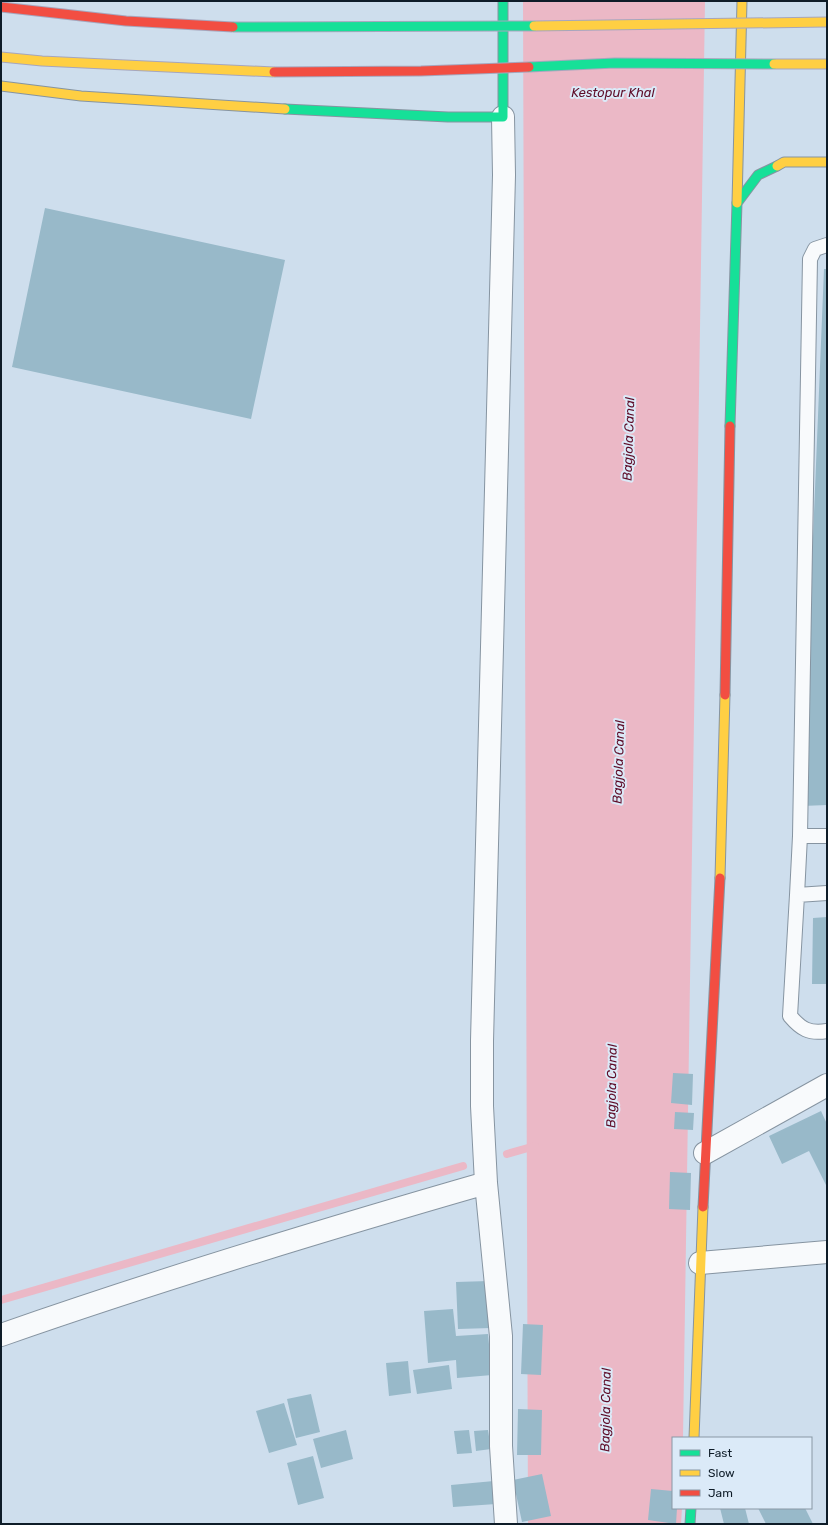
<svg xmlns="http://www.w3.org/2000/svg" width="828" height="1525" viewBox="0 0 828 1525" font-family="Rubik,sans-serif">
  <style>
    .water { fill: #ebb8c6 }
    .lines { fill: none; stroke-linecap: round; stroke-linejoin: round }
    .stream { stroke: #ebb8c6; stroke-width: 8 }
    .building { fill: #98b9c9 }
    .lane-casing { stroke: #8694a1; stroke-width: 16 }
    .street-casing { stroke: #8694a1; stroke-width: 24 }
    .fast-casing { stroke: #8694a1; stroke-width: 11 }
    .slow-casing { stroke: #8694a1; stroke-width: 11 }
    .jam-casing { stroke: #8694a1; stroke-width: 11 }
    .lane { stroke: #f8fafc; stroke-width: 14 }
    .street { stroke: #f8fafc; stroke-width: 22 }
    .fast { stroke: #16e098; stroke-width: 9 }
    .slow { stroke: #ffcf43; stroke-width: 9 }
    .jam { stroke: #f24e42; stroke-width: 9 }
    .fast-bridge-casing { stroke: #a6a6bd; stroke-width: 11; stroke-linecap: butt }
    .slow-bridge-casing { stroke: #a6a6bd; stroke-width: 11; stroke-linecap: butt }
    .jam-bridge-casing { stroke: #a6a6bd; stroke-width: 11; stroke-linecap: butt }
    .fast-bridge { stroke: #16e098; stroke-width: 9 }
    .slow-bridge { stroke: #ffcf43; stroke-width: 9 }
    .jam-bridge { stroke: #f24e42; stroke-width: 9 }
    .labels { text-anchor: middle; stroke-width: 4; stroke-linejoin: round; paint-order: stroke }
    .water-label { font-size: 13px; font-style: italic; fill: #5e0c28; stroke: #dbeaf8 }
  </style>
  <rect width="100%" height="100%" fill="#cedeed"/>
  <path class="water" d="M523,1H705L683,1438H673V1508H682L681,1524H528Z"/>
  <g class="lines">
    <path class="stream" d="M507,1154L535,1146
      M1,1300L463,1166"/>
  </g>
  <path class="building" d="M45,208L285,260L251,419L12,367Z
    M824,269H827V805L802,806Z
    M827,917V984H812L813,918Z
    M673,1073L693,1074L692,1105L671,1103Z
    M821,1111L827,1124V1187L809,1151L782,1164L769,1136Z
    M675,1112L694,1113L693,1130L674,1129Z
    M670,1172L691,1173L690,1210L669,1209Z
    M489,1281L491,1328L458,1329L456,1282Z
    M453,1309L456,1336L488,1334L492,1375L457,1378L456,1360L428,1363L424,1311Z
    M523,1324L543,1325L541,1375L521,1374Z
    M408,1361L411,1393L389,1396L386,1363Z
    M449,1365L452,1389L417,1394L413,1370Z
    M311,1394L320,1432L296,1438L287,1399Z
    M284,1403L297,1445L269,1453L256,1411Z
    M518,1409L542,1410L541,1455H517Z
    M346,1430L353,1459L321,1468L313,1439Z
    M469,1430L472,1453L457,1454L454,1431Z
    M488,1430L491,1449L476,1451L474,1431Z
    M313,1456L324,1498L298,1505L287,1463Z
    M542,1474L551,1516L522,1522L513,1480Z
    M494,1481L496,1504L453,1507L451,1485Z
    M651,1489L673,1491V1508H677L676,1524L648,1520Z
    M720,1508H745L749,1524H724Z
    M758,1508H805L813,1524H766Z"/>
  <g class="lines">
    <defs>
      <path id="lane" d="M827,245L815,249L810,259L800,836H827
        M800,836L797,895L827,893
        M797,895L790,1016C801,1029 809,1034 827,1031"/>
      <path id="street" d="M503,117L504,175L482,1041V1106L486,1183L501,1336V1446L506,1524
        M705,1153L827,1085
        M700,1263L827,1252
        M1,1335C161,1279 323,1230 486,1183"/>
      <path id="fast" d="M285,109L448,117H503V1
        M730,426L737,203L758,175L777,166
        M690,1524L691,1508"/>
      <path id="slow" d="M1,86L81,96L285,109
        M777,166L784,162H827
        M737,203L742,1
        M720,878L725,695
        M694,1438L703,1207"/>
      <path id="jam" d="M725,695L730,426
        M703,1207L720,878"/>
    </defs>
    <use href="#lane" class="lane-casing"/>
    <use href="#street" class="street-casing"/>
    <use href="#fast" class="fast-casing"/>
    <use href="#slow" class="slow-casing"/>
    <use href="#jam" class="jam-casing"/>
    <use href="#lane" class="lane"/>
    <use href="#street" class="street"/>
    <use href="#fast" class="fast"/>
    <use href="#slow" class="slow"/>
    <use href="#jam" class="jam"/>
    <defs>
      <path id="fast-bridge" d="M233,27L534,26
        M529,67L615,63L774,64"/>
      <path id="slow-bridge" d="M534,26L827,22
        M1,57L42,61L274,72
        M774,64H827"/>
      <path id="jam-bridge" d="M1,7L126,21L233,27
        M274,72L421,71L529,67"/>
    </defs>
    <use href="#fast-bridge" class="fast-bridge-casing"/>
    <use href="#slow-bridge" class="slow-bridge-casing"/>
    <use href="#jam-bridge" class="jam-bridge-casing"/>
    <use href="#fast-bridge" class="fast-bridge"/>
    <use href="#slow-bridge" class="slow-bridge"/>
    <use href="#jam-bridge" class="jam-bridge"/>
  </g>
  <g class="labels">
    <g class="water-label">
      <text x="613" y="97">Kestopur Khal</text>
      <text transform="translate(628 439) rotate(-88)" y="5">Bagjola Canal</text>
      <text transform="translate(618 762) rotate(-88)" y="5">Bagjola Canal</text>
      <text transform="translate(611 1086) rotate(-89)" y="5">Bagjola Canal</text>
      <text transform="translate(605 1410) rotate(-89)" y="5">Bagjola Canal</text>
    </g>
  </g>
  <rect width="828" height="1525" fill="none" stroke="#0e1c28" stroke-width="4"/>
  <rect x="672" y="1437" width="140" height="72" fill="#dbeaf8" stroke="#8998a5"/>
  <rect x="680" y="1450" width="20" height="6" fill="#16e098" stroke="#8998a5"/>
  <text x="708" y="1457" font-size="12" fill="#0e1c28">Fast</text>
  <rect x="680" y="1470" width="20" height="6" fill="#ffcf43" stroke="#8998a5"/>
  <text x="708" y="1477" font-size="12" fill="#0e1c28">Slow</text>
  <rect x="680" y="1490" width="20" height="6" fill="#f24e42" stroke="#8998a5"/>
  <text x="708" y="1497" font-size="12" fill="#0e1c28">Jam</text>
</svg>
